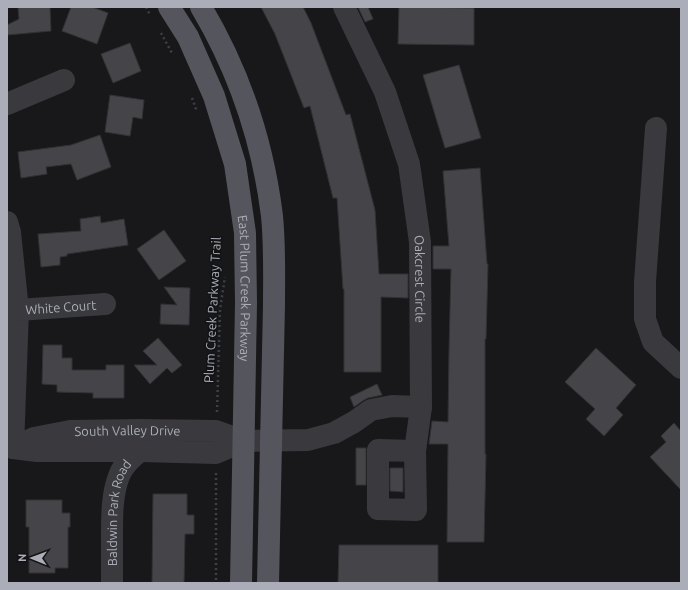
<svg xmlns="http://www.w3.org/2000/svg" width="688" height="590" viewBox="0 0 688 590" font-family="Ubuntu,sans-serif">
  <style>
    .building { fill: #454549; stroke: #323235 }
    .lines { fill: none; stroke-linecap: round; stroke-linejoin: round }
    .path { stroke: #3f4045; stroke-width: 2.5; stroke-dasharray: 2 3; stroke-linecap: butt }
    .minor { stroke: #39393e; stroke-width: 22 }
    .major { stroke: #55565d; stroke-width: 22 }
    .labels { text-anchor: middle; stroke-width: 3; stroke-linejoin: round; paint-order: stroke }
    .street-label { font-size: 13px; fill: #abaeb8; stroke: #131315 }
  </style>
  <rect width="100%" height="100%" fill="#18181a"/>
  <path class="building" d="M18,7H50L51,31L7,35V25L19,19Z
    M71,7H92L108,13L97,44L62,31Z
    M261,7H303L311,23L346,115L350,114L375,210L379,274H408V298L381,297V372H344V289H343L337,198H333L310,106L304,108L275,34Z
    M358,7H368L373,19L365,22Z
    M399,7L474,8V45L398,44Z
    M130,43L141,71L113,83L101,54Z
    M459,65L481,138L445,148L423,75Z
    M110,95L144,100L142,119L133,117L130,136L105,132Z
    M100,135L111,167L77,180L71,164L46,167L47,174L21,178L18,152L71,145Z
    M480,168L487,264H488L486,339H485V454H486L484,542H447L448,444H429L432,421L448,422L449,350L451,269H433V246H449L443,171Z
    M100,216L101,223L124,219L128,245L67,254V256L60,257V265L41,267L38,234L81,231L80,219Z
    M164,230L186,261L159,280L137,249Z
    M164,287L190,288L189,325L160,324L161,304L177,305Z
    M158,338L182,365L172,373L167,368L150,384L134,365H157L143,351Z
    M43,345H62V358H72V370H106V365H124V398H93V393L57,392V385L42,384Z
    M596,348L636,385L616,408L623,415L604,436L586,419L595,409L565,382Z
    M377,384L382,395L368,398L364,400L354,407L350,397Z
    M674,423L680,430L681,428V490L650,457L666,442L661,436Z
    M356,448H366V485H356Z
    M390,468H403V492L390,491Z
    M153,494H187V515H194V534H185L184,583H152Z
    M26,500H62V513H70V527H68V568H55V573H29V527H26Z
    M339,545H438V583H338Z"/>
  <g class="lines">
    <path class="path" d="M146,7L150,15
      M161,33L172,53
      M192,98L197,112
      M217,412L220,310L225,277
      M216,473V583"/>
    <g class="minor">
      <path id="s1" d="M344,7L385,92L409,164L420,242L421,407L415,451L416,510L378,509V450L415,451"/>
      <path d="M7,104L64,80"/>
      <path d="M656,128L645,282V319L653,342L681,368"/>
      <path d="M7,222L10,232L18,310L13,448"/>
      <path id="s2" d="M7,315L18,310L105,304"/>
      <path id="s3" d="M17,446L34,438L70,431L139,430L216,431L244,441"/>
      <path d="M13,448L37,451H140L216,453L244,441L308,440L334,433L354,422L371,410L392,406L421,407"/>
      <path id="s4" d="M112,583C112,567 112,550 112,534C112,515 112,494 119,476C123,465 131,458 140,451"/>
    </g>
    <g class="major">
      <path id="s5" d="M169,7L188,37L214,96L235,164L245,233L246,303L241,583"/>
      <path d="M201,7C239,71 263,143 272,216C275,246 274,276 274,305L268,583"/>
    </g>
  </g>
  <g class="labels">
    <g class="street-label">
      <text dy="5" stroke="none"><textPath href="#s1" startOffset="286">Oakcrest Circle</textPath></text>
      <text dy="5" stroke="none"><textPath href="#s5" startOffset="296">East Plum Creek Parkway</textPath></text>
      <text dy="5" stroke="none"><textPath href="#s2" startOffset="55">White Court</textPath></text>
      <text transform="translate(212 310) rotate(-87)" y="5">Plum Creek Parkway Trail</text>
      <text dy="5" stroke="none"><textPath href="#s3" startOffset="113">South Valley Drive</textPath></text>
      <text dy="5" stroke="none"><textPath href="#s4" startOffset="71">Baldwin Park Road</textPath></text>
    </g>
  </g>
  <rect width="688" height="590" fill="none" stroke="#abaeb8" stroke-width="16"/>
  <g transform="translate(32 558) rotate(271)" stroke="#131315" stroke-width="3" paint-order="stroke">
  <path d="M0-3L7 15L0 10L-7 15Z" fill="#abaeb8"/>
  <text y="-6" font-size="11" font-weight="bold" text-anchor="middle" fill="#abaeb8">N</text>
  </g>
</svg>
